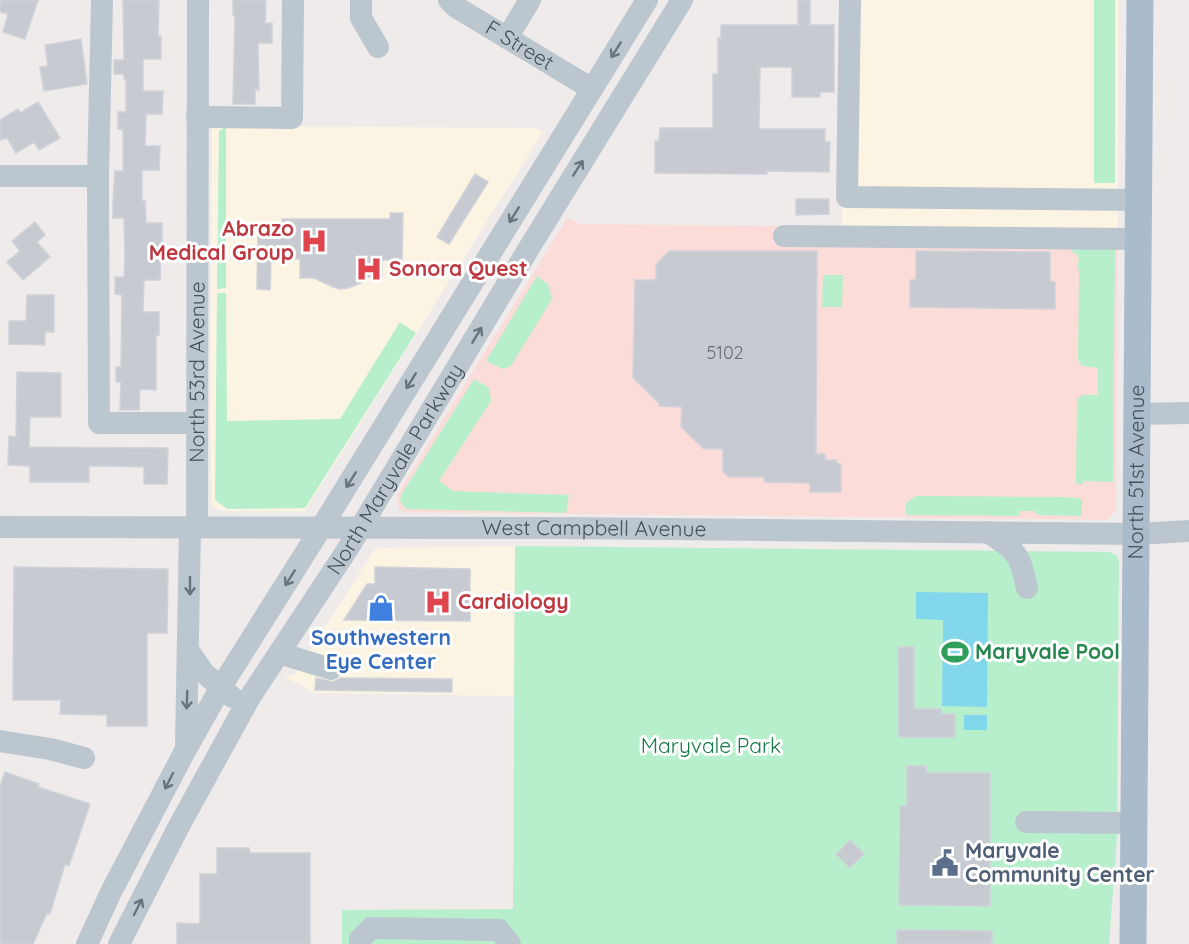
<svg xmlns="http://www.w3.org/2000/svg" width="1189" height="944" viewBox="0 0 1189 944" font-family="Quicksand,sans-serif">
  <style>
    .commercial { fill: #fcf4e2 }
    .medical { fill: #fbdcd9 }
    .green { fill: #b7efcc }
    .water { fill: #83d7ed }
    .building { fill: #c8cad1; stroke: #cfd2d8; stroke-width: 1.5 }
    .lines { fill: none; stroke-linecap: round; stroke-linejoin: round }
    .minor { stroke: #bcc6cf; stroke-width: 22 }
    .major { stroke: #abc; stroke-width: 27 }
    .oneway { stroke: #68737c }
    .labels { text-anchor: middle; stroke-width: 6; stroke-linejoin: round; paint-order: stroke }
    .number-label { font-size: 18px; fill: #656e77 }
    .street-label { font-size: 21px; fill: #444f59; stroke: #fff }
    .health-label { font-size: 21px; font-weight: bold; fill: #be3a42; stroke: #fff; text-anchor: start }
    .shop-label { font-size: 21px; font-weight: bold; fill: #366cbe; stroke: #fff }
    .leisure-label { font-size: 21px; font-weight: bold; fill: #27864d; stroke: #fff; text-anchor: start }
    .park-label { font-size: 21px; fill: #147a47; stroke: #fff }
    .service-label { font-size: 21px; font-weight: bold; fill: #4e5e75; stroke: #fff; text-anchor: start }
  </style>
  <rect width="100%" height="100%" fill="#efebeb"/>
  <path class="commercial" d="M843,0H1119L1118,230L842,227Z
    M212,126L535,128L543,132L305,511H226L218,509L212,505L210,425Z
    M515,546L513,696L314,693L298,683L284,678L296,673L374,550L381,548Z"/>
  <path class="medical" d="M568,217L579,224L1118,230L1116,509L1114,513L1105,520L404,512L399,508L397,501L398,493Z"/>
  <path class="green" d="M1094,0H1115V183H1094Z
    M226,127V288L217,289L219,131Z
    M1115,246L1113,482L1083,481L1082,485L1076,483L1077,399L1083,395H1098V368L1082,366L1078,360L1079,271L1077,266L1079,261L1078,255L1071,251V247Z
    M823,275H843L842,307H822Z
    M537,276L548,284L552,299L511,366L503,369L486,361Z
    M217,293H226L227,421L340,419L400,322L416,333L305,508L227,509L215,500Z
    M474,379L489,388L491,401L439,481L453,491L569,495L566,513L406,509L400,501L401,495Z
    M916,496L1067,497L1082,499V516L1037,515L1036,511H1020L1019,516L906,515V503Z
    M515,546L1110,552L1117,556L1119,562L1117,838L1109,944H342V910L513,909Z"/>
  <path class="water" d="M916,592L988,593L987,707L942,706L943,620L916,619Z
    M964,715H987V730H964Z"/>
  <path class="building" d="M0,0H38L25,39L3,32L8,14L0,12Z
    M123,0H159L158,36H161V59H143V91H163L162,114H146L145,146H160L159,170H142V201H145L146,223H162V246H161L160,280H144L143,312H159V335H156V390L140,389L139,410H120L121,382H116V367H121L122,295L115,294V277H124L125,256L124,218H113V202L115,171H123V129H118V112H126V79H124V74H114V60H124Z
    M233,0H266L265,23H272V43H258L259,90H255V104H233L235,15H233Z
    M798,0H810V25H834V92H820V97H792V67H760L759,129H825V142H830L829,172L767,171V174L655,173V141H659L660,128H713V74H718V38H721V25H798Z
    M81,39L87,84L44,91L40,67L48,66L45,45Z
    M38,102L60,138L39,150L34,142L16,153L7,138L0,140V120L18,109L20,113Z
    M475,174L488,182L449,244L437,237Z
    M796,199H829V214L796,215Z
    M390,213H403L402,260H382V277H361V283L348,288L340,289L333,287L314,278H300V259H271L270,290L257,289L258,223H282V219H390Z
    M35,222L45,235L37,242L50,257L23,280L7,262L20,251L12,241Z
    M669,251H817L816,454H825V460H837V464H841V492H810V483L764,482V477H729L723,472V449H704L681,427L682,407L659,406V403L633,378L635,280H656V265Z
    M916,251L1050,252V281L1055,282V309L910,307V280H916Z
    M27,295H54V332H45V345L9,344V321H26Z
    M17,372L61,373V417H30L29,447L168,448L167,484H144V467L111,466H89V482H30V466L8,465L9,436L16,437Z
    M14,567L168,569L167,633H147V726H107V715L60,714L61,700H13Z
    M375,567L470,569V621L344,620L367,584H375Z
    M898,647H914V709H941V714H955V737H899Z
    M316,678L333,682L341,678L452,679V692L315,690Z
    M907,766H926V773H990V906L899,905L900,806H907Z
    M5,772L39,784L38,787L90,804L69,866L65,864L50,914L47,913L33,944H0V786Z
    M850,840L864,854L850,868L836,854Z
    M217,848H249L250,853H310V944H177V923L200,924V874H217Z
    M897,930L992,931V944H897Z"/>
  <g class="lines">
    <g class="minor">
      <path d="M102,0L98,176L99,423H197"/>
      <path d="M361,0V18L378,47"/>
      <path id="s1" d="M449,0L456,7L592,89"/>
      <path d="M850,0L847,197L1138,200"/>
      <path d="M507,38L530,0"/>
      <path d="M197,117L292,118L293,0"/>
      <path d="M0,176H98"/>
      <path d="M784,236L1138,239"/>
      <path d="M1137,414L1189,413"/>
      <path id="s2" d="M0,527L563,528L1137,534L1189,531"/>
      <path id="s3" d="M197,528L198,0"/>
      <path d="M987,532C1017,550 1020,555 1027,588"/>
      <path d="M188,650L204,673L232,697"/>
      <path d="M279,653L331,669"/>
      <path d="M0,741L50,749L84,758"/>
      <path d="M186,745L190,528"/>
      <path d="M1026,822L1134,823"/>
      <path d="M87,944L111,892L186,749L221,687L321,528L647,0"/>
      <path id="s4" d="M119,944L179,826L250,697L347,550L526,253L682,0"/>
      <path d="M360,944V939L371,928L499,930L510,944"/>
    </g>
    <path class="major" id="s5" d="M1133,944L1140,0"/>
  </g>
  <defs><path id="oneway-shaft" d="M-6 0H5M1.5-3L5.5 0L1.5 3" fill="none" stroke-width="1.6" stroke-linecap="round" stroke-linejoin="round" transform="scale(1.5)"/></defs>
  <g class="oneway">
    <use href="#oneway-shaft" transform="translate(616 50) rotate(122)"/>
    <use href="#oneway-shaft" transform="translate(578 168) rotate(-57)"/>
    <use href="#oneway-shaft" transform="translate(514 215) rotate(122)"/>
    <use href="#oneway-shaft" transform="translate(477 335) rotate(-59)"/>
    <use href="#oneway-shaft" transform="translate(411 381) rotate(122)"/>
    <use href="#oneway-shaft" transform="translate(351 480) rotate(122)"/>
    <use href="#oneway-shaft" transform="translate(290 578) rotate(122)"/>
    <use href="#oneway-shaft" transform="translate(190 586) rotate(90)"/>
    <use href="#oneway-shaft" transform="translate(187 700) rotate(92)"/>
    <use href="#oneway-shaft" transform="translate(169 781) rotate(117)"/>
    <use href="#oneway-shaft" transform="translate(138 907) rotate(-63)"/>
  </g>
  <defs>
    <symbol id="hospital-bare" viewBox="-9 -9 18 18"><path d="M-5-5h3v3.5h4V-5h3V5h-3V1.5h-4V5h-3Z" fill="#e0444e" stroke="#fff" stroke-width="2.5" paint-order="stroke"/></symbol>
    <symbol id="shop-bare" viewBox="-9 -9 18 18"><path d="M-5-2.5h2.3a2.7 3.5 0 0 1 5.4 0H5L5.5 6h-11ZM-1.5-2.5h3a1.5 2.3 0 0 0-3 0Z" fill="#3f7fe0" stroke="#fff" stroke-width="2.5" paint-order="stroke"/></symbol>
    <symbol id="stadium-bare" viewBox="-9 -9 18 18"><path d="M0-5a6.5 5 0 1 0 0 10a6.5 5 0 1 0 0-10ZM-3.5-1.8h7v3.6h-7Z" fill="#2e9e5b" stroke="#fff" stroke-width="2.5" paint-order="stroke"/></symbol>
    <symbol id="civic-bare" viewBox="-9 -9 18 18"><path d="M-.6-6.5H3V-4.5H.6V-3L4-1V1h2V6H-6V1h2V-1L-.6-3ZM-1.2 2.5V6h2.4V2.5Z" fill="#5c6f8a" stroke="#fff" stroke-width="2.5" paint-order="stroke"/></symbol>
  </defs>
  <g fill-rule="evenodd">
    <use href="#hospital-bare" x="295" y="222" width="38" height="38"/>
    <use href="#hospital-bare" x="350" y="250" width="38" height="38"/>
    <use href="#hospital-bare" x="419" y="583" width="38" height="38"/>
    <use href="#shop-bare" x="362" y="589" width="38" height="38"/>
    <use href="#stadium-bare" x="936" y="633" width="38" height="38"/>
    <use href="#civic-bare" x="926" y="844" width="38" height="38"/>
  </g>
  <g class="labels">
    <g class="number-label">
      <text x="725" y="359">5102</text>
    </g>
    <g class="street-label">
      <text dy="7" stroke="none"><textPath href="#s1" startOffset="84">F Street</textPath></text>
      <text dy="7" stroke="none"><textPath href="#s3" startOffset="156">North 53rd Avenue</textPath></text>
      <text dy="7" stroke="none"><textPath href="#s4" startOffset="550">North Maryvale Parkway</textPath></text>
      <text dy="7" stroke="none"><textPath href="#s5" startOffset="472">North 51st Avenue</textPath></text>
      <text dy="7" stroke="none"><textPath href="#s2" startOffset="594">West Campbell Avenue</textPath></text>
    </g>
    <g class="health-label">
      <text x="294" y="236" text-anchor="end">Abrazo<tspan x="294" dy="24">Medical Group</tspan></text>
      <text x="389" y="276">Sonora Quest</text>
      <text x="458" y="609">Cardiology</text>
    </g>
    <g class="shop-label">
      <text x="381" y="645">Southwestern<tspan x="381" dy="24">Eye Center</tspan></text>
    </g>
    <g class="leisure-label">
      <text x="975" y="659">Maryvale Pool</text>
    </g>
    <g class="park-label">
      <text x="711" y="753">Maryvale Park</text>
    </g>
    <g class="service-label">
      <text x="965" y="858">Maryvale<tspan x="965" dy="24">Community Center</tspan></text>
    </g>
  </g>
</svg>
